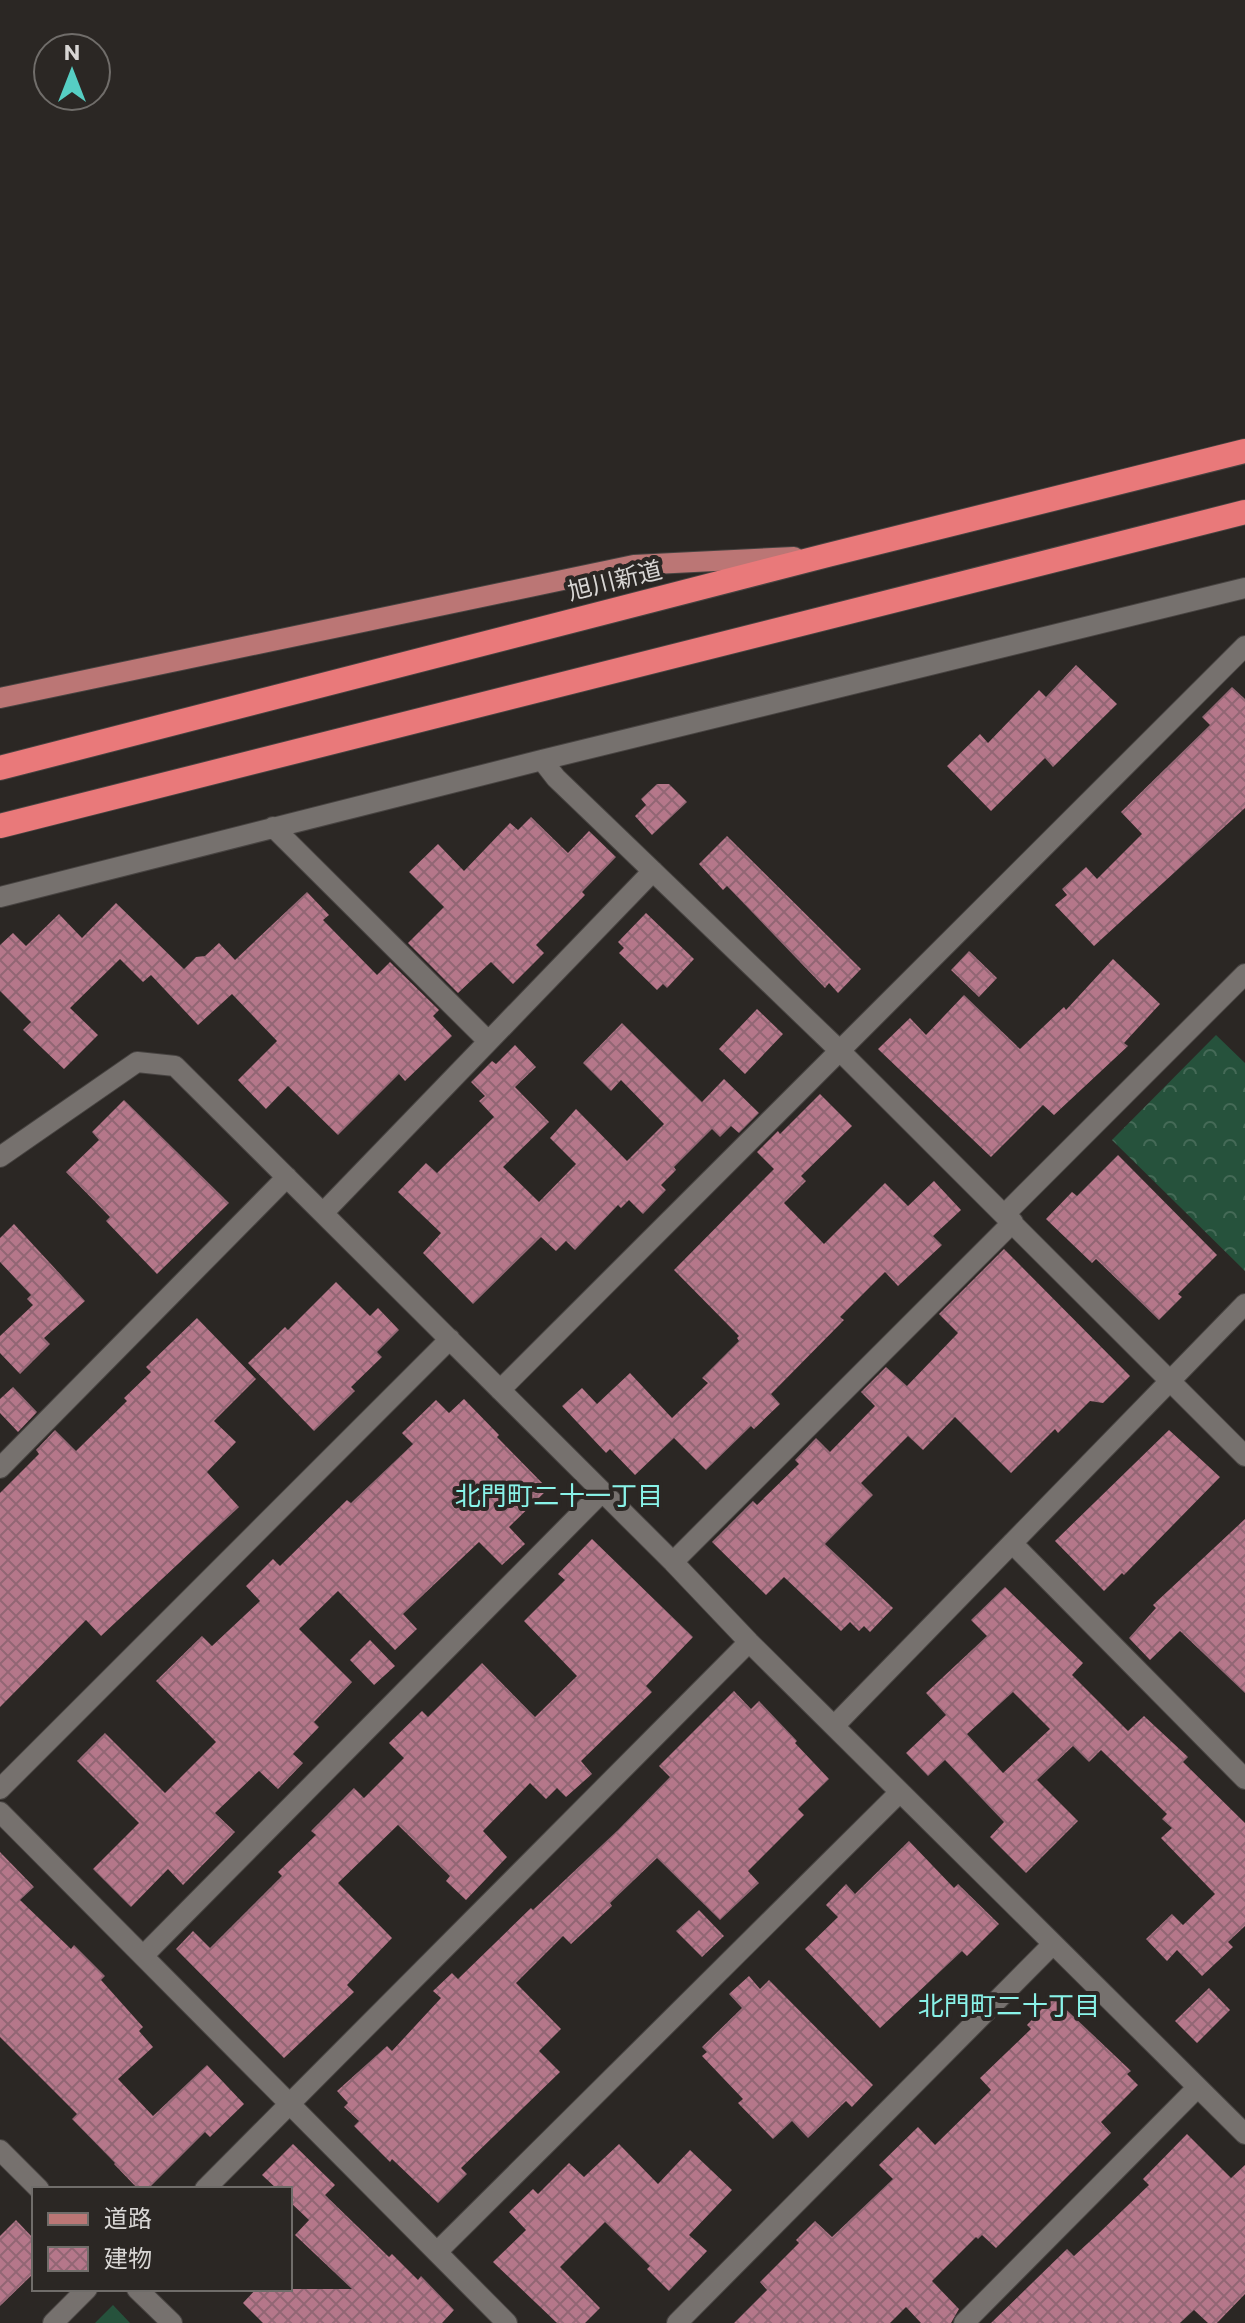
<svg xmlns="http://www.w3.org/2000/svg" width="1245" height="2323" viewBox="0 0 1245 2323" font-family="Commissioner,'Noto Sans JP',sans-serif">
  <style>
    .forest { fill: url(#forest-crowns) }
    .building { fill: url(#building-cross-hatch); fill-rule: evenodd }
    .lines { fill: none; stroke-linecap: round; stroke-linejoin: round }
    .street-casing { stroke: #474341; stroke-width: 22 }
    .primary-casing { stroke: #474341; stroke-width: 22 }
    .highway-casing { stroke: #474341; stroke-width: 26 }
    .street { stroke: #76716e; stroke-width: 20 }
    .primary { stroke: #bb7675; stroke-width: 20 }
    .highway { stroke: #e9797a; stroke-width: 24 }
    .labels { text-anchor: middle; stroke-width: 8; stroke-linejoin: round; paint-order: stroke }
    .street-label { font-size: 24px; fill: #d8d6d4; stroke: #2b2724 }
    .neighbourhood-label { font-size: 26px; fill: #89f3e9; stroke: #2b2724 }
  </style>
  <defs>
    <pattern id="forest-crowns" width="20" height="18" patternUnits="userSpaceOnUse" patternTransform="scale(2)"><rect width="20" height="18" fill="#26523c"/><path d="M2 6a3 3 0 1 1 6 0M12 15a3 3 0 1 1 6 0" fill="none" stroke="#456a57"/></pattern>
    <pattern id="building-cross-hatch" width="8" height="8" patternUnits="userSpaceOnUse" patternTransform="scale(2)"><rect width="8" height="8" fill="#b5778a"/><path d="M0 0l8 8M0 8l8-8" fill="none" stroke="#926674"/></pattern>
  </defs>
  <rect width="100%" height="100%" fill="#2b2724"/>
  <path class="forest" d="M1216,1035L1245,1063V1271L1112,1140Z
    M113,2305L130,2323H95Z"/>
  <path class="building" d="M1076,665L1117,704L1053,767L1045,758L991,811L947,766L980,734L988,743L1039,690L1046,697Z
    M1232,687L1245,699V808L1094,946L1055,905L1067,895L1062,889L1086,867L1097,879L1142,834L1121,812L1210,725L1202,717Z
    M657,784H669L687,802L652,835L635,816L646,805L641,799Z
    M531,817L568,853L589,831L616,857L582,892L585,895L536,945L544,953L513,984L491,962L458,993L408,943L444,907L409,872L438,844L464,871L510,823L518,830Z
    M727,836L861,969L838,993L829,983L825,988L727,886L723,890L699,864Z
    M307,892L329,915L323,920L377,975L390,962L439,1010L433,1016L452,1036L405,1081L399,1074L338,1135L288,1086L266,1109L238,1080L277,1041L232,994L198,1025L151,975L143,982L120,959L70,1008L98,1035L64,1069L23,1030L31,1022L0,991V945L13,933L26,946L59,914L82,938L116,903L184,969L196,957L205,956L219,943L235,960Z
    M646,913L694,959L667,988L663,984L657,990L619,953L624,948L618,942Z
    M969,951L997,978L979,997L951,970Z
    M1113,959L1160,1004L1124,1043L1128,1046L1054,1115L1043,1105L991,1157L878,1049L910,1018L926,1035L964,995L1020,1049L1064,1007L1066,1010Z
    M757,1009L783,1034L745,1074L719,1049Z
    M622,1023L702,1102L724,1079L759,1113L739,1133L731,1126L720,1137L712,1129L674,1167L676,1170L661,1185L666,1190L643,1214L629,1200L621,1208L618,1205L575,1250L566,1241L556,1251L541,1237L473,1304L423,1253L441,1233L398,1192L426,1163L437,1173L494,1117L479,1101L485,1096L471,1082L492,1061L496,1064L515,1045L536,1067L515,1087L549,1122L503,1167L539,1202L576,1164L550,1138L576,1109L627,1161L664,1124L621,1080L611,1091L583,1063Z
    M820,1094L852,1126L801,1176L806,1181L784,1203L824,1244L885,1183L908,1206L934,1181L961,1210L933,1236L942,1245L898,1286L885,1272L840,1317L844,1320L771,1394L780,1404L754,1429L751,1426L706,1470L674,1438L635,1475L610,1449L606,1453L562,1406L582,1388L597,1404L630,1373L672,1418L708,1383L702,1378L739,1341L737,1338L739,1336L674,1270L774,1169L757,1152L778,1131L780,1134Z
    M124,1100L229,1203L157,1274L106,1221L110,1217L66,1172L99,1140L92,1132Z
    M1118,1155L1217,1255L1178,1294L1182,1297L1159,1320L1096,1259L1092,1263L1046,1219L1072,1192L1077,1196Z
    M14,1224L85,1301L44,1338L50,1344L20,1374L0,1353V1336L33,1305L27,1299L31,1295L0,1262V1238Z
    M1004,1249L1130,1376L1103,1403L1090,1401L1058,1433L1055,1429L1011,1473L955,1417L923,1450L908,1436L861,1483L873,1495L825,1544L893,1608L870,1632L864,1626L859,1631L850,1622L841,1631L784,1577L766,1595L712,1542L753,1501L757,1505L799,1464L795,1460L816,1438L830,1452L875,1406L861,1392L886,1367L907,1386L958,1333L939,1314Z
    M336,1282L370,1316L378,1308L399,1330L377,1352L382,1357L351,1387L355,1391L314,1431L248,1363L285,1327L288,1330Z
    M197,1318L256,1379L214,1421L236,1442L207,1472L239,1507L101,1636L86,1620L0,1707V1493L39,1454L36,1450L55,1430L76,1451L127,1401L124,1398L151,1372L146,1367Z
    M13,1387L37,1412L18,1432L0,1413V1399Z
    M464,1399L499,1435L497,1437L548,1489L509,1527L525,1544L502,1565L479,1542L403,1614L417,1629L395,1650L338,1591L299,1629L352,1682L314,1722L319,1727L293,1754L303,1763L278,1789L259,1771L215,1813L235,1832L183,1885L168,1869L131,1907L93,1869L139,1823L77,1761L105,1733L165,1793L216,1742L156,1681L202,1636L212,1646L260,1601L246,1586L273,1559L280,1566L347,1500L351,1503L413,1444L402,1433L436,1400L449,1413Z
    M1169,1430L1220,1477L1124,1575L1122,1573L1104,1591L1055,1541Z
    M1245,1519V1693L1180,1631L1150,1660L1129,1638L1156,1608L1153,1605Z
    M592,1539L693,1637L646,1686L652,1692L581,1761L592,1774L566,1797L557,1788L546,1799L530,1783L483,1831L507,1857L466,1900L446,1881L450,1876L398,1825L338,1883L392,1938L347,1985L354,1992L284,2058L176,1949L193,1931L210,1948L282,1876L278,1872L316,1835L311,1831L354,1788L364,1798L404,1758L389,1743L422,1711L428,1717L482,1663L535,1717L577,1676L524,1621L565,1580L558,1574Z
    M1005,1587L1083,1663L1072,1675L1128,1731L1144,1716L1188,1757L1183,1762L1245,1823V1926L1228,1942L1233,1947L1202,1976L1177,1950L1167,1961L1146,1939L1172,1914L1183,1925L1215,1894L1161,1838L1172,1828L1162,1819L1167,1814L1101,1750L1089,1762L1073,1746L1037,1780L1078,1821L1026,1873L990,1837L1004,1822L945,1760L928,1776L906,1753L946,1715L926,1693L987,1636L971,1620ZM1013,1692L1050,1729L1003,1773L967,1734Z
    M370,1640L395,1666L374,1685L350,1660Z
    M734,1691L751,1709L759,1701L797,1741L795,1743L829,1779L798,1809L804,1815L748,1871L759,1883L720,1920L657,1858L610,1903L612,1906L571,1944L563,1936L516,1983L561,2029L539,2051L560,2072L461,2168L467,2174L438,2203L392,2159L390,2162L354,2126L359,2121L344,2107L348,2103L337,2091L387,2046L392,2051L441,1998L433,1991L452,1973L458,1979L531,1908L533,1910L618,1830L670,1777L659,1766Z
    M909,1841L954,1888L958,1884L999,1924L967,1956L962,1951L880,2028L805,1949L838,1917L826,1905L846,1884L855,1894Z
    M0,1852L34,1887L20,1900L71,1949L74,1945L105,1976L101,1980L143,2027L139,2031L153,2047L118,2079L153,2116L207,2065L244,2104L210,2137L205,2132L148,2189H138L114,2164L115,2163L72,2119L77,2114L0,2037Z
    M699,1910L724,1936L702,1957L676,1931Z
    M749,1976L760,1989L769,1980L873,2085L852,2107L846,2101L808,2138L792,2121L773,2139L738,2103L743,2099L702,2056L707,2052L702,2047L742,2008L729,1994Z
    M1209,1988L1230,2010L1197,2043L1175,2021Z
    M1053,1997L1131,2071L1127,2074L1138,2085L1101,2122L1111,2133L996,2248L982,2235L978,2239L976,2237L932,2281L959,2309L951,2323H921L906,2307L890,2323H734L767,2290L760,2282L799,2243L796,2240L815,2221L832,2237L893,2179L879,2165L918,2127L935,2145L991,2090L980,2078L1031,2029L1027,2025Z
    M1187,2134L1231,2178L1245,2165V2294L1217,2323H1208L1194,2310L1180,2323H991L1067,2249L1074,2256L1100,2232L1149,2185L1143,2179Z
    M293,2144L335,2185L325,2195L389,2257L392,2254L418,2280L421,2276L454,2310L442,2323H263L243,2303L256,2289H352L295,2235L309,2220L290,2202V2189H277L262,2175Z
    M619,2144L658,2184L690,2150L732,2190L689,2235L707,2251L669,2291L647,2269L650,2266L605,2222L560,2267L600,2308L585,2323H557L493,2262L526,2230L509,2212L533,2189L538,2194L569,2163L584,2177Z
    M16,2220L34,2239V2273L0,2306V2236Z"/>
  <g class="lines">
    <defs>
      <path id="street" d="M542,760L556,778L839,1050L1245,1456
        M273,827L488,1041
        M0,897L542,760L1245,588
        M0,1157L137,1062L175,1066L673,1562L749,1642L1245,2134
        M324,1212L653,871
        M1005,1214L1245,974
        M500,1390L1245,646
        M0,1468L287,1177
        M1012,1543L1245,1779
        M673,1562L1013,1222
        M835,1725L1245,1304
        M0,1789L450,1339
        M0,1812L507,2323
        M144,1955L602,1492
        M0,2150L39,2189
        M205,2189L749,1642
        M437,2252L900,1792
        M137,2289L172,2323
        M53,2323L87,2289
        M677,2323L1053,1944
        M964,2323L1197,2088"/>
      <path id="primary" d="M0,698L634,565L794,557"/>
      <path id="highway" d="M0,768L828,555L1245,451
        M0,826L1245,512"/>
    </defs>
    <use href="#street" class="street-casing"/>
    <use href="#primary" class="primary-casing"/>
    <use href="#highway" class="highway-casing"/>
    <use href="#street" class="street"/>
    <use href="#primary" class="primary"/>
    <use href="#highway" class="highway"/>
  </g>
  <g class="labels">
    <g class="street-label">
      <text transform="translate(615 581) rotate(-14)" y="8">旭川新道</text>
    </g>
    <g class="neighbourhood-label">
      <text x="559" y="1505">北門町二十一丁目</text>
      <text x="1009" y="2015">北門町二十丁目</text>
    </g>
  </g>
  <rect x="32" y="2187" width="260" height="104" fill="#2b2724" stroke="#706d6a" stroke-width="2"/>
  <rect x="48" y="2213" width="40" height="12" fill="#bb7675" stroke="#706d6a" stroke-width="2"/>
  <text x="104" y="2227" font-size="24" fill="#d8d6d4">道路</text>
  <rect x="48" y="2247" width="40" height="24" fill="url(#building-cross-hatch)" stroke="#706d6a" stroke-width="2"/>
  <text x="104" y="2267" font-size="24" fill="#d8d6d4">建物</text>
  <g transform="translate(72 72)"><circle r="38" fill="#2b2724" stroke="#706d6a" stroke-width="2"/>
  <path d="M0-6L14 30L0 20L-14 30Z" fill="#56cec3"/>
  <text y="-12" font-size="22" font-weight="bold" text-anchor="middle" fill="#d8d6d4">N</text>
  </g>
</svg>
